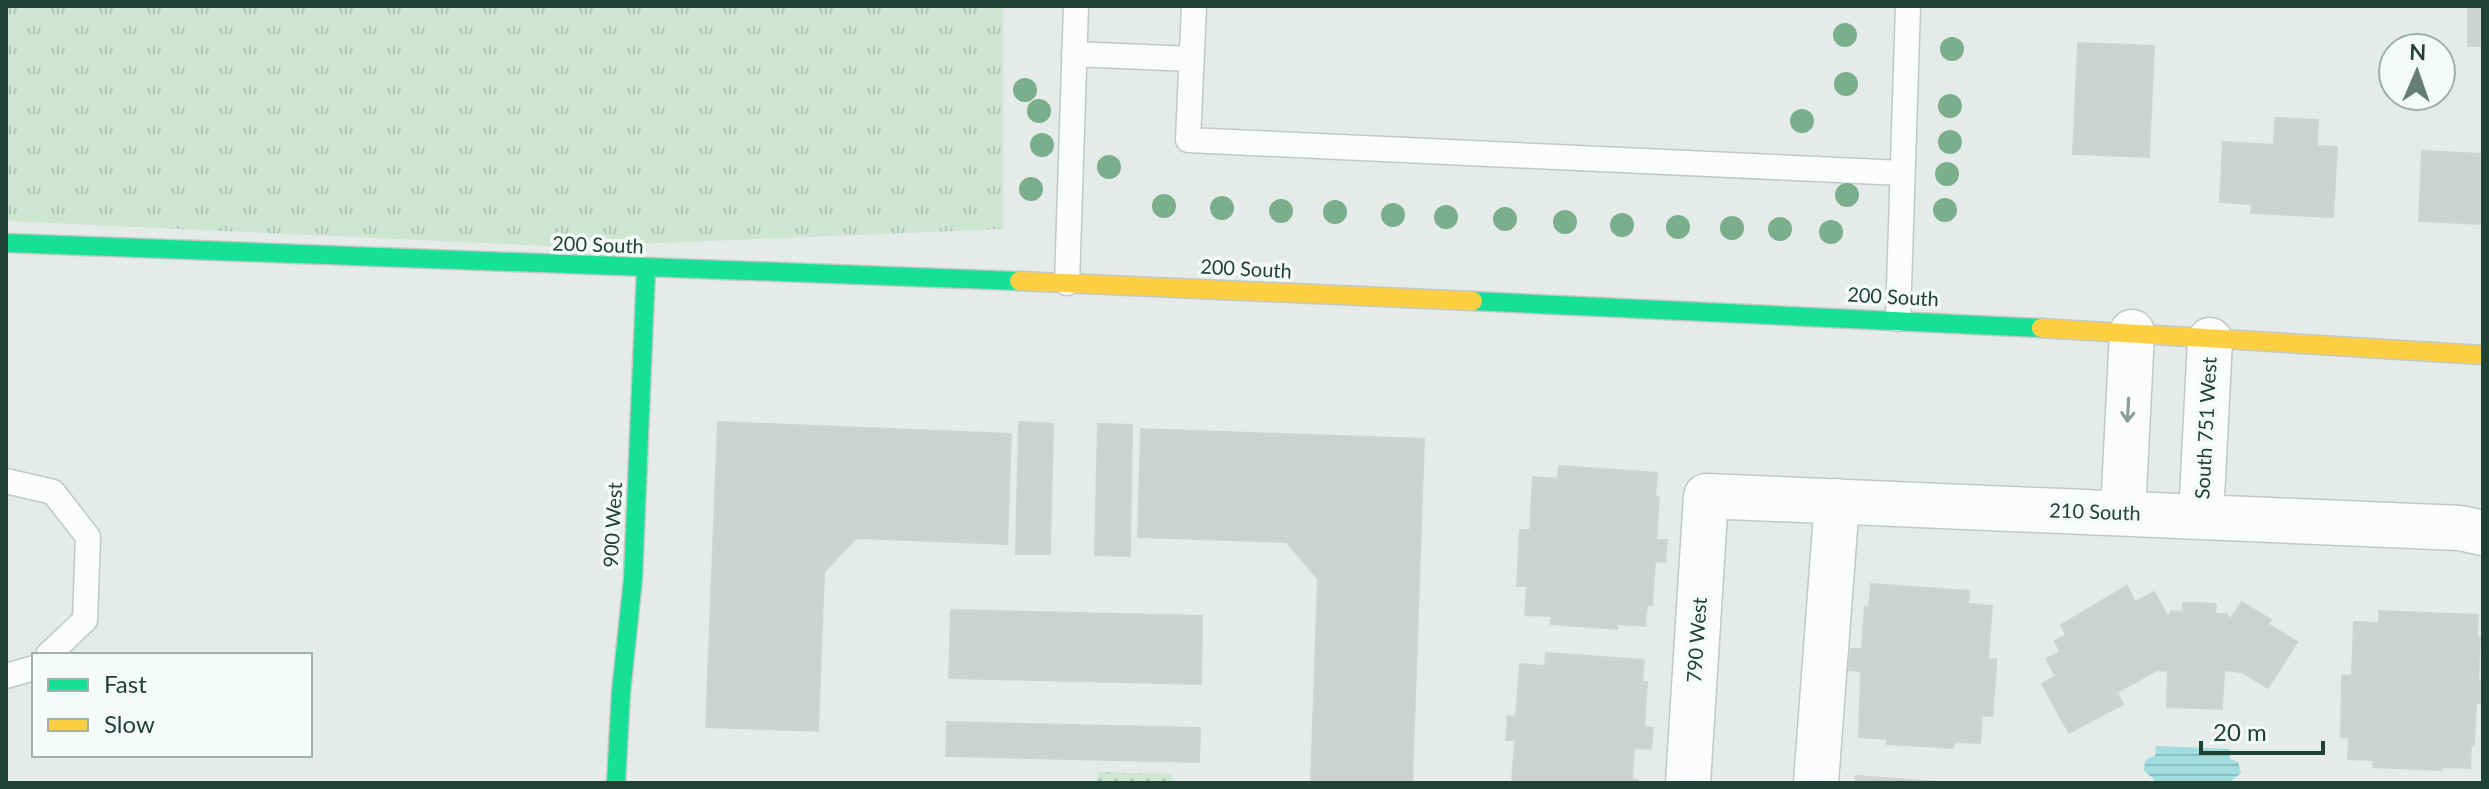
<svg xmlns="http://www.w3.org/2000/svg" width="2489" height="789" viewBox="0 0 2489 789" font-family="Lato,sans-serif">
  <style>
    .grass { fill: url(#grass-tufts) }
    .park { fill: url(#park-dots) }
    .water { fill: url(#water-rules) }
    .building { fill: #ccd2cf; stroke: #ced4d1; stroke-width: 2 }
    .lines { fill: none; stroke-linecap: round; stroke-linejoin: round }
    .lane-casing { stroke: #c2c8c5; stroke-width: 27 }
    .street-casing { stroke: #c2c8c5; stroke-width: 47 }
    .fast-casing { stroke: #c0c9c5; stroke-width: 21 }
    .slow-casing { stroke: #c0c9c5; stroke-width: 21 }
    .lane { stroke: #fbfcfc; stroke-width: 24 }
    .street { stroke: #fbfcfc; stroke-width: 44 }
    .fast { stroke: #16e098; stroke-width: 18 }
    .slow { stroke: #ffcf43; stroke-width: 18 }
    .tree { fill: #7bae8a }
    .oneway { stroke: #8e9f98 }
    .labels { text-anchor: middle; stroke-width: 7; stroke-linejoin: round; paint-order: stroke }
    .street-label { font-size: 20px; fill: #204235; stroke: #f4faf6 }
  </style>
  <defs>
    <pattern id="grass-tufts" width="24" height="20" patternUnits="userSpaceOnUse" patternTransform="scale(2)"><rect width="24" height="20" fill="#cde6d1"/><path d="M3 7l-1-3M5 7V3M7 7l1-3M15 17l-1-3M17 17v-4M19 17l1-3" fill="none" stroke="#b0c6b4"/></pattern>
    <pattern id="park-dots" width="8" height="8" patternUnits="userSpaceOnUse" patternTransform="scale(2)"><rect width="8" height="8" fill="#cde6d1"/><path d="M2 2h.1M6 6h.1" fill="none" stroke="#b0c6b4" stroke-width="1.8" stroke-linecap="round"/></pattern>
    <pattern id="water-rules" width="6" height="5" patternUnits="userSpaceOnUse" patternTransform="scale(2)"><rect width="6" height="5" fill="#a1dcde"/><path d="M0 2.5h6" fill="none" stroke="#8abebf"/></pattern>
  </defs>
  <rect width="100%" height="100%" fill="#e5ebe8"/>
  <path class="grass" d="M6,6H1003V229L567,247L6,221Z"/>
  <path class="park" d="M1098,772L1172,774L1171,783H1097Z"/>
  <path class="water" d="M2156,746L2230,749V759L2238,762L2241,773L2229,783H2154V779L2144,771L2145,761L2149,758L2155,756Z"/>
  <path class="building" d="M2468,6H2483V46H2468Z
    M2078,43L2154,46L2149,157L2073,154Z
    M2275,118L2318,120L2317,146L2337,147L2333,217L2251,213L2252,204L2220,202L2223,142L2274,145Z
    M2422,151L2483,154V224L2419,221Z
    M718,422L1011,434L1007,544L856,538L824,572L818,731L706,727Z
    M1019,422L1053,424L1050,554H1016Z
    M1098,424L1132,425L1130,556L1095,555Z
    M1141,429L1424,439L1412,783H1311L1318,579L1287,542L1138,537Z
    M1559,466L1657,473L1655,496L1659,497L1656,540H1667L1665,562L1655,561L1652,605H1647L1645,626L1617,624V629L1551,624V616L1525,615L1527,586H1517L1520,530H1530L1533,477L1558,479Z
    M1871,584L1969,591L1968,604L1992,606L1988,659H1996V670L1992,716L1982,715L1980,743L1954,742L1953,748L1887,744V739L1859,737L1861,671L1849,670L1851,649H1862L1865,607H1869Z
    M2127,586L2135,602L2154,592L2167,615H2170L2171,611L2183,612V603H2199L2216,604L2215,614H2227V617L2231,618L2242,602L2271,620L2268,624L2297,642L2268,688L2241,672L2224,670L2222,709L2167,707L2168,671L2157,670L2117,692L2123,704L2069,733L2042,684L2056,676L2046,659L2060,652L2055,641L2066,635L2061,625Z
    M951,610L1202,616L1201,684L949,678Z
    M2379,611L2478,615L2477,637H2480L2478,681H2483V703H2476L2474,745H2471L2470,768L2441,767V770L2373,767L2374,760L2348,759L2349,737H2341L2342,675L2352,676L2354,622L2379,623Z
    M1546,653L1644,660L1642,682H1647L1644,727L1653,728L1651,749L1634,748L1632,779L1638,780V783H1512L1515,740H1506L1508,716L1516,717L1520,664L1545,666Z
    M947,722L1200,728L1199,762L946,756Z
    M1856,776L1954,783H1856Z"/>
  <g class="lines">
    <defs>
      <path id="lane" d="M1194,6L1188,140L1902,173
        M1074,54L1191,59
        M1067,283L1076,6
        M1898,319L1908,6
        M6,481L53,492L88,537L85,620L48,655
        M6,676L34,668"/>
      <path id="street" d="M2123,513L2132,332
        M2201,517L2210,340
        M1688,783L1706,496L2460,528L2483,533
        M1816,783L1837,501"/>
      <path id="fast" d="M6,243L1019,281
        M1473,301L2041,328
        M616,783L621,692L633,579L646,269"/>
      <path id="slow" d="M1019,281L1473,301
        M2041,328L2483,355"/>
    </defs>
    <use href="#lane" class="lane-casing"/>
    <use href="#street" class="street-casing"/>
    <use href="#fast" class="fast-casing"/>
    <use href="#slow" class="slow-casing"/>
    <use href="#lane" class="lane"/>
    <use href="#street" class="street"/>
    <use href="#fast" class="fast"/>
    <use href="#slow" class="slow"/>
  </g>
  <g class="tree">
    <circle cx="1845" cy="35" r="12"/>
    <circle cx="1952" cy="49" r="12"/>
    <circle cx="1846" cy="84" r="12"/>
    <circle cx="1025" cy="90" r="12"/>
    <circle cx="1950" cy="106" r="12"/>
    <circle cx="1039" cy="111" r="12"/>
    <circle cx="1802" cy="121" r="12"/>
    <circle cx="1950" cy="142" r="12"/>
    <circle cx="1042" cy="145" r="12"/>
    <circle cx="1109" cy="167" r="12"/>
    <circle cx="1947" cy="174" r="12"/>
    <circle cx="1031" cy="189" r="12"/>
    <circle cx="1847" cy="195" r="12"/>
    <circle cx="1164" cy="206" r="12"/>
    <circle cx="1222" cy="208" r="12"/>
    <circle cx="1945" cy="210" r="12"/>
    <circle cx="1281" cy="211" r="12"/>
    <circle cx="1335" cy="212" r="12"/>
    <circle cx="1393" cy="215" r="12"/>
    <circle cx="1446" cy="217" r="12"/>
    <circle cx="1505" cy="219" r="12"/>
    <circle cx="1565" cy="222" r="12"/>
    <circle cx="1622" cy="225" r="12"/>
    <circle cx="1678" cy="227" r="12"/>
    <circle cx="1732" cy="228" r="12"/>
    <circle cx="1780" cy="229" r="12"/>
    <circle cx="1831" cy="232" r="12"/>
  </g>
  <defs><path id="oneway-shaft" d="M-6 0H5M1.5-3L5.5 0L1.5 3" fill="none" stroke-width="1.6" stroke-linecap="round" stroke-linejoin="round" transform="scale(2)"/></defs>
  <use class="oneway" href="#oneway-shaft" transform="translate(2128 410) rotate(93)"/>
  <g class="labels">
    <g class="street-label">
      <text transform="translate(598 245) rotate(2)" y="7">200 South</text>
      <text transform="translate(1246 269) rotate(3)" y="7">200 South</text>
      <text transform="translate(1893 297) rotate(3)" y="7">200 South</text>
      <text transform="translate(2206 428) rotate(-87)" y="7">South 751 West</text>
      <text transform="translate(2095 512) rotate(2)" y="7">210 South</text>
      <text transform="translate(613 525) rotate(-87)" y="7">900 West</text>
      <text transform="translate(1697 640) rotate(-86)" y="7">790 West</text>
    </g>
  </g>
  <rect width="2489" height="789" fill="none" stroke="#204235" stroke-width="16"/>
  <rect x="32" y="653" width="280" height="104" fill="#f4faf6" stroke="#9fb0a9" stroke-width="2"/>
  <rect x="48" y="679" width="40" height="12" fill="#16e098" stroke="#9fb0a9" stroke-width="2"/>
  <text x="104" y="693" font-size="24" fill="#204235">Fast</text>
  <rect x="48" y="719" width="40" height="12" fill="#ffcf43" stroke="#9fb0a9" stroke-width="2"/>
  <text x="104" y="733" font-size="24" fill="#204235">Slow</text>
  <g transform="translate(2417 72) rotate(2)"><circle r="38" fill="#f4faf6" stroke="#9fb0a9" stroke-width="2"/>
  <path d="M0-6L14 30L0 20L-14 30Z" fill="#657d74"/>
  <text y="-12" font-size="22" font-weight="bold" text-anchor="middle" fill="#204235">N</text>
  </g>
  <path d="M2201 741v12h122v-12" fill="none" stroke="#204235" stroke-width="4"/>
  <text x="2213" y="741" font-size="24" fill="#204235" stroke="#f4faf6" stroke-width="6" paint-order="stroke">20 m</text>
</svg>
